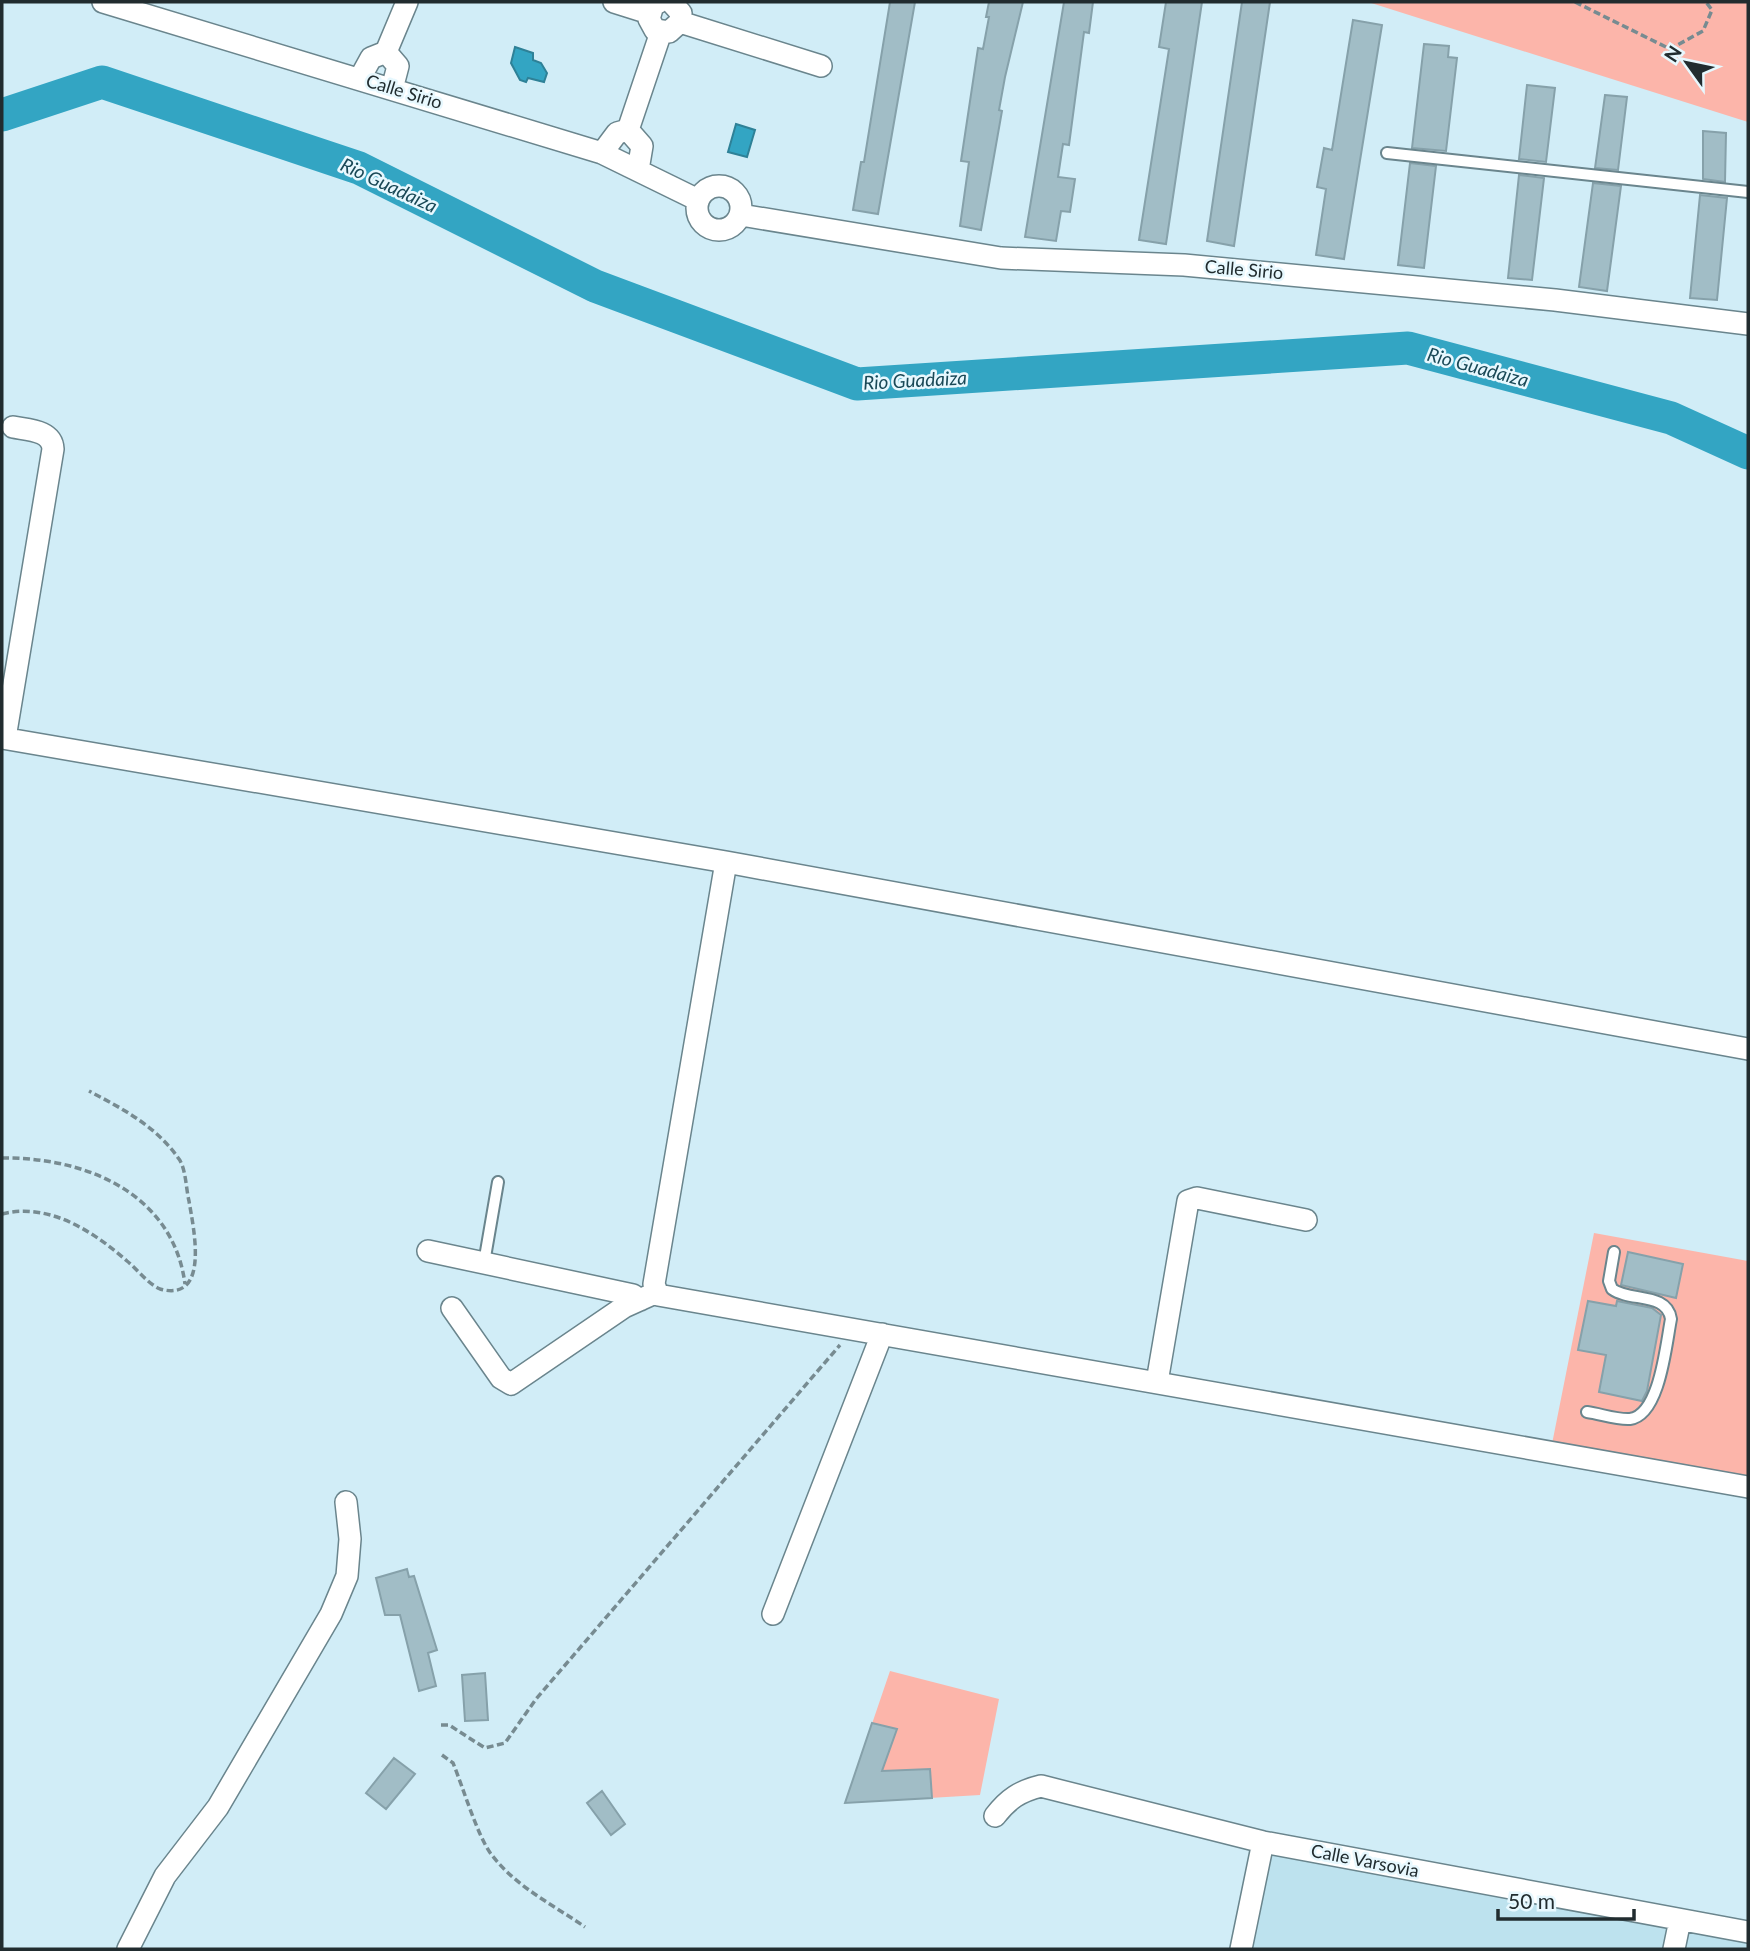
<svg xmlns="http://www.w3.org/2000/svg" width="1750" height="1951" viewBox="0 0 1750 1951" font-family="Lato,sans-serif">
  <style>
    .built { fill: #bde2ee }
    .green { fill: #fcb5aa }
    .water { fill: #33a5c3; stroke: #2e8197; stroke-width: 2 }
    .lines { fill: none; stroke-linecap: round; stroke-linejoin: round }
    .river { stroke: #33a5c3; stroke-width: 33 }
    .building { fill: #a1bdc6; stroke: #86a1aa; stroke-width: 2 }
    .service-casing { stroke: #6a858d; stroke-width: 14 }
    .minor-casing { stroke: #6a858d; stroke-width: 24 }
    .path { stroke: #778b91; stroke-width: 3.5; stroke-dasharray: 7 3.5; stroke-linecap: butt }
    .service { stroke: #fff; stroke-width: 10 }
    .minor { stroke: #fff; stroke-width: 21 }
    .labels { text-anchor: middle; stroke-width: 5; stroke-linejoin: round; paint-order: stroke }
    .street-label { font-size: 18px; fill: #212c2f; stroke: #e7f8fe }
    .water-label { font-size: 19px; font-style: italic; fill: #1a4957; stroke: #e7f8fe }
  </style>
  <rect width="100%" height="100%" fill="#d1edf7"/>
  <path class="built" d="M1263,1842L1748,1932V1949H1241Z"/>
  <path class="green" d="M1368,2H1748V122Z
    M1594,1233L1748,1261V1481L1552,1444Z
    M890,1671L999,1699L980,1795L845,1803Z"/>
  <path class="water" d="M515,47L533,53V60L541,63L547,73L544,82L528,78L526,82L520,80L511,63Z
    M736,124L755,130L747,157L728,152Z"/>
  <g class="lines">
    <path class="river" d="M2,115L102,82L359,168L595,286L857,384L1408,348L1671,418L1748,453"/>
  </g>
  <path class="building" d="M890,2H915L878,214L853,210L861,162H864Z
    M989,2H1023L1005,77L999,110L1002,111L981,230L960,226L969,162L961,161L978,48L983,49L989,17H986Z
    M1064,2H1093L1089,33L1084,32L1069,145L1063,144L1058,177L1075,179L1070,212L1061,211L1056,241L1025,237Z
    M1166,2H1202L1166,244L1139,240L1169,49L1159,47Z
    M1242,2H1270L1234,246L1207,241Z
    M1353,20L1382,25L1344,259L1316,255L1326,189L1317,187L1324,148L1332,150Z
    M1424,44L1449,46L1448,57L1457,58L1446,151L1412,148Z
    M1527,85L1555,88L1546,162L1519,159Z
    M1605,95L1627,97L1618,170L1595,168Z
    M1703,131L1726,133L1725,182L1703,179Z
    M1410,163L1436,166L1424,268L1398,265Z
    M1519,175L1544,178L1532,280L1508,278Z
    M1593,183L1621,186L1607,291L1579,287Z
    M1700,195L1727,198L1717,300L1690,298Z
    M1628,1252L1683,1264L1676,1298L1621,1285Z
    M1588,1301L1616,1306L1617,1301L1652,1308L1661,1315L1647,1391L1642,1401L1599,1392L1606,1355L1578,1350Z
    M407,1569L409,1577L414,1576L437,1650L428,1653L436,1686L419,1691L400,1615H385L376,1578Z
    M485,1673L488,1720L465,1721L462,1675Z
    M872,1723L897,1729L882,1771L930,1769L932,1798L845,1803Z
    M394,1758L415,1774L386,1809L366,1793Z
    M602,1791L625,1824L611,1835L587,1803Z"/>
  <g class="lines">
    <defs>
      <path id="service" d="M1387,153L1748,192
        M484,1263L498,1182
        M1587,1412C1601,1414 1617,1420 1630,1419C1660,1415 1666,1344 1671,1319C1667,1292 1630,1302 1612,1289L1609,1281L1614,1252"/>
      <path id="minor" d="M103,2L602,153L698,200
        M614,2L649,13
        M659,2L653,5L649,19L655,30L669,32L680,22L681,13L671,2
        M680,22L821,66
        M386,52L407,2
        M360,78L371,58L386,52L398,66L392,89
        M628,130L661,32
        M602,153L617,133L628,130L642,146L638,170
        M697 208a22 22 0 1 1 44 0a22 22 0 1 1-44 0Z
        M741,215L1001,258L1184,265L1555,300L1748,324
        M2,738L726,862L1748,1049
        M5,738L53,449C52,430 28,430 13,427
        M726,862L654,1284L658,1295L1748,1487
        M428,1251L633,1295L640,1300
        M452,1308L501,1378L511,1384L624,1307L655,1293
        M1157,1382L1188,1201L1197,1198L1306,1220
        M773,1614L882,1334
        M995,1816C1008,1799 1020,1791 1041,1786L1263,1842L1748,1932
        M128,1949L165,1876L218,1807L331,1614L347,1576L350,1539L346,1502
        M1241,1949L1263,1842
        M1674,1949L1680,1920"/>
    </defs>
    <use href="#service" class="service-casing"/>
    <use href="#minor" class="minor-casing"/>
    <path class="path" d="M1575,2L1670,49L1703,31L1712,10L1706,2
      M2,1158C85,1157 173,1193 185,1284
      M2,1214C48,1202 93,1231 127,1261C138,1270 147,1283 160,1289C211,1303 193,1226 189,1201C186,1189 186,1169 179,1159C156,1126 123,1109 89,1091
      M441,1725H449L485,1748L505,1743L536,1699L840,1345
      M442,1755L453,1763C463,1787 477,1835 491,1854C516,1887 552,1904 585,1927"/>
    <use href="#service" class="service"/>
    <use href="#minor" class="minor"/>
  </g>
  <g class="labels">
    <g class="street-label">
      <text transform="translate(404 92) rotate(17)" y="6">Calle Sirio</text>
      <text transform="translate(1244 270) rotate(5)" y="6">Calle Sirio</text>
      <text transform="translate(1365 1861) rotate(11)" y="6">Calle Varsovia</text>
    </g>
    <g class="water-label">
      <text transform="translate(389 185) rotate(25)" y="7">Rio Guadaiza</text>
      <text transform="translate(1478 367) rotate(15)" y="7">Rio Guadaiza</text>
      <text transform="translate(915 380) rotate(-3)" y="7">Rio Guadaiza</text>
    </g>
  </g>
  <rect width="1750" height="1951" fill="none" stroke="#212c2f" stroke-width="7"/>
  <g transform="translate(1687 63) rotate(303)" stroke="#e7f8fe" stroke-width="5" paint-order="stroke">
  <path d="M0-5L12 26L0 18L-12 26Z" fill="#212c2f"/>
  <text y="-10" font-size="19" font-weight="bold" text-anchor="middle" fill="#212c2f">N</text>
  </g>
  <path d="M1498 1909v10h136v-10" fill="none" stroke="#212c2f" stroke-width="3.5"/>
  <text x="1508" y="1909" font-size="21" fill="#212c2f" stroke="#e7f8fe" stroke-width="5" paint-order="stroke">50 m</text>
</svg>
